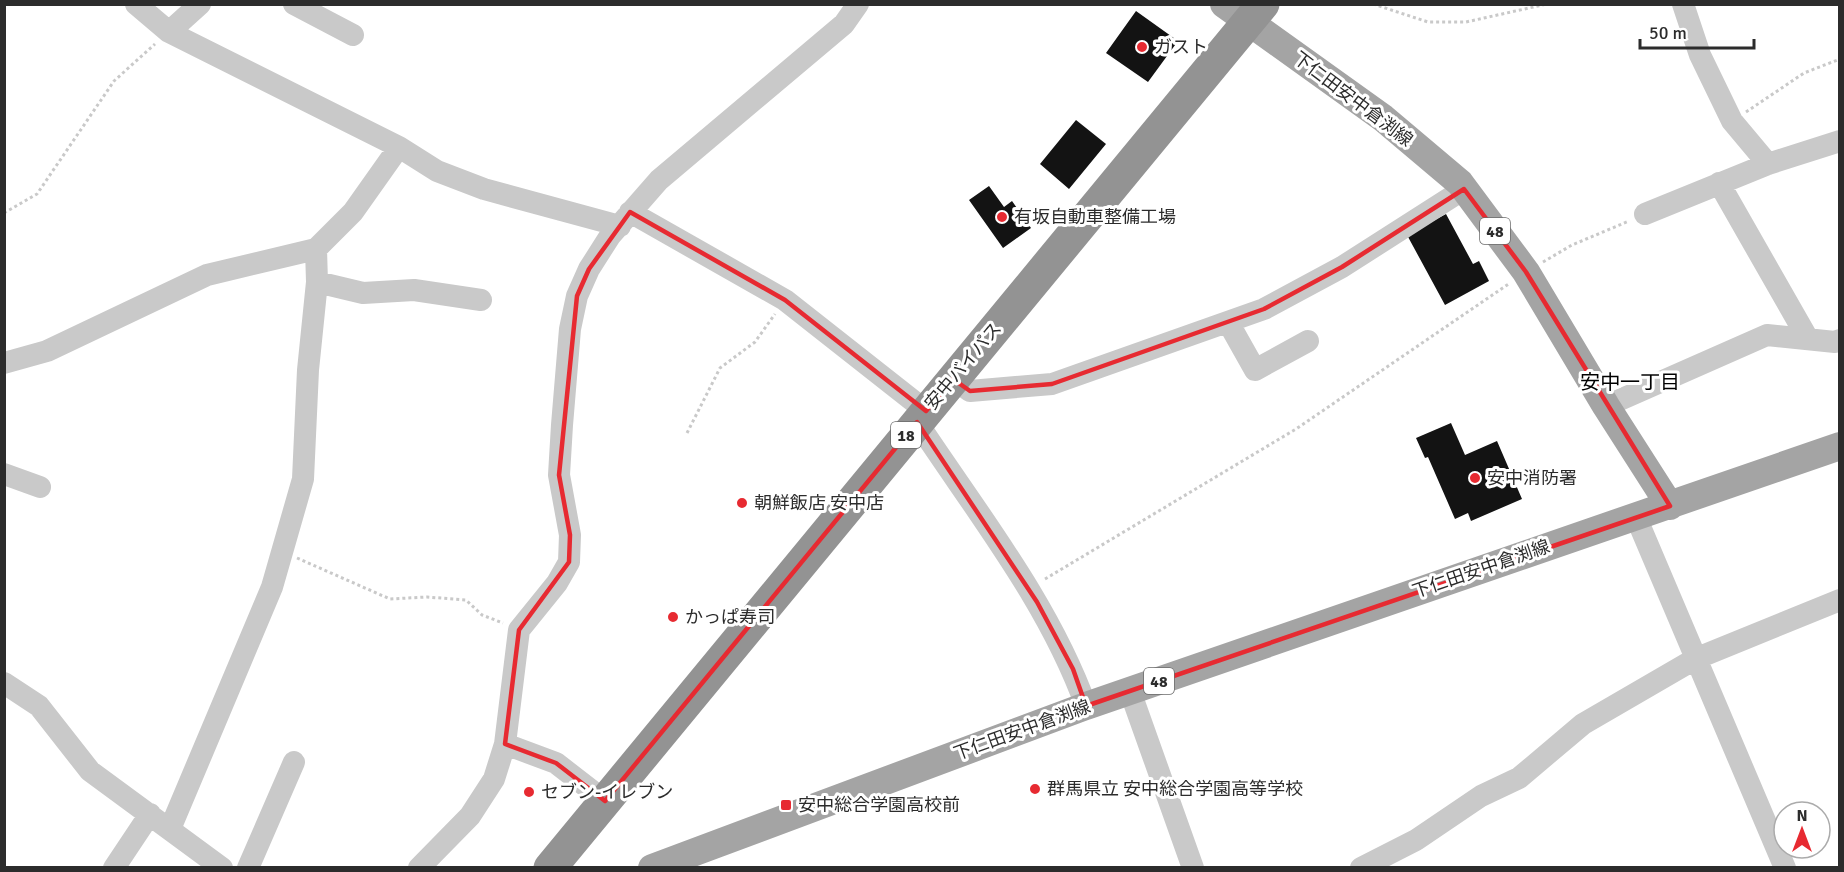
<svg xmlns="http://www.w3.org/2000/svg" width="1844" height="872" viewBox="0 0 1844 872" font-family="Signika,'Noto Sans JP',sans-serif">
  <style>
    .building { fill: #131313 }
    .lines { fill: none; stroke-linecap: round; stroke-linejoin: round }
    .path { stroke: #c9c9c9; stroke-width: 3; stroke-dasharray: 3 3; stroke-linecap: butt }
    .minor { stroke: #c9c9c9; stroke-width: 22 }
    .major { stroke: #a4a4a4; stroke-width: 28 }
    .highway { stroke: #939393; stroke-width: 33 }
    .marked { fill: none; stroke: #e72a31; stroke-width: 4.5; stroke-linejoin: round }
    .poi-dot { fill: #e72a31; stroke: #fff; stroke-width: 2 }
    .labels { text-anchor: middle; stroke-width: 6; stroke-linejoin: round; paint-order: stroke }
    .shield { fill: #fff; stroke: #6b6b6b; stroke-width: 1.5 }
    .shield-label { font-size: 16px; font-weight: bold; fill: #2c2c2c }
    .poi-label { font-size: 18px; fill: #2c2c2c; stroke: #fff; text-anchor: start }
    .street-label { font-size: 18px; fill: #2c2c2c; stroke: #fff }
    .neighbourhood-label { font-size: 20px; fill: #000; stroke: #fff }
  </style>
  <rect width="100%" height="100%" fill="#fff"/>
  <path class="building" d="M1136,11L1178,41L1148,82L1106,53Z
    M1076,120L1106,144L1069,189L1040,164Z
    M989,186L1004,207L1012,201L1031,228L1003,248L969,200Z
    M1446,214L1473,264L1479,261L1489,281L1445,305L1407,235Z
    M1451,423L1465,455L1497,441L1522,499L1471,521L1468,513L1455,519L1428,457L1425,458L1416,438Z"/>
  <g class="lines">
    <path class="path" d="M1373,4L1428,22H1466L1547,4
      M1746,112L1804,73L1840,59
      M4,213L37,194L114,81L155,44
      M1543,262L1572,245L1629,221
      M687,433L720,368L755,342L775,314
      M297,558L390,599L427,597L466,600L482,615L503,623
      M1045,579L1296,429L1510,283"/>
    <path class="minor" d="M136,4L169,32L399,147L437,171L484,189L620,226
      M294,4L353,35
      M1683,4L1700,55L1732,121L1768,164
      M169,32L200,4
      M1719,183L1808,339
      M630,212L785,300L926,411
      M1645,214L1768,164L1840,141
      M317,282L363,293L414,290L481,300
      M1228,322L1255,370L1308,341
      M4,363L47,351L207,275L316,249L353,212L399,147
      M953,379L970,391L1052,384L1264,309L1342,267L1464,189
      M1606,406L1767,335L1835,342L1840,340
      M917,422C977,513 1049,603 1086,706
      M4,474L40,487
      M1636,517L1785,868
      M4,683L39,706L90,771L222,868
      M1130,691L1193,868
      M505,744L556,763L605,801
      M170,829L272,587L303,479L308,370L317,282L316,249
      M114,868L150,814
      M248,868L294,762
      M419,868L470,816L494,779L505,744L519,630L557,583L569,562L570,535L559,475L562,425L570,329L577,296L589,269L610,236L659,180L844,24L858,4
      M1361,868L1416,840L1481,796L1519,778L1583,724L1695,659L1840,600"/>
    <path class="major" d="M1224,4L1383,118L1460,183L1526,272L1606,406L1670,506
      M652,868L1086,706L1840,446"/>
    <path class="highway" d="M550,868L1263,4"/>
  </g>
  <path class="marked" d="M1464,189L1526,272L1670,506L1086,706L1073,669L1037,602L917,422L605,801L556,763L505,744L519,630L569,562L570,535L559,475L577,296L589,269L630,212L785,300L926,411L953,379L970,391L1052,384L1264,309L1342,267Z"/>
  <g class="poi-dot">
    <circle cx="1142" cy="47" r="6"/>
    <circle cx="1002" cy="217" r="6"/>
    <circle cx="1475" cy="478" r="6"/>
    <circle cx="742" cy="503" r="6"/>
    <circle cx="673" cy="617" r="6"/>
    <circle cx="1035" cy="789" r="6"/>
    <circle cx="529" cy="792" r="6"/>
    <rect x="780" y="799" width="12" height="12" rx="3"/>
  </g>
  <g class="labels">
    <g class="shield">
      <rect x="1480" y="218" width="30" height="26" rx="4.5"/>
      <rect x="891" y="422" width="30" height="26" rx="4.5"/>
      <rect x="1144" y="668" width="30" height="26" rx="4.5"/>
    </g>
    <g class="shield-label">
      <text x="1495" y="237">48</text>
      <text x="906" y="441">18</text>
      <text x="1159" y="687">48</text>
    </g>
    <g class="poi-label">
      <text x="1154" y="53">ガスト</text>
      <text x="1014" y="223">有坂自動車整備工場</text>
      <text x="1487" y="484">安中消防署</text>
      <text x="754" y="509">朝鮮飯店 安中店</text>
      <text x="685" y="623">かっぱ寿司</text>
      <text x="1047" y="795">群馬県立 安中総合学園高等学校</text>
      <text x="541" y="798">セブン-イレブン</text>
      <text x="798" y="811">安中総合学園高校前</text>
    </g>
    <g class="street-label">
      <text transform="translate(1353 99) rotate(37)" y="6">下仁田安中倉渕線</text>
      <text transform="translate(963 366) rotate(-50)" y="6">安中バイパス</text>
      <text transform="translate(1481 569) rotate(-19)" y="6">下仁田安中倉渕線</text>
      <text transform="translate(1022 730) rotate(-20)" y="6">下仁田安中倉渕線</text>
    </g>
    <g class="neighbourhood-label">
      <text x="1630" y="389">安中一丁目</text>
    </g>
  </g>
  <rect width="1844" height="872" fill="none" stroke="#2c2c2c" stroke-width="12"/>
  <g transform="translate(1802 830)"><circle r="28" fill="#ffffff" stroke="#ababab" stroke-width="1.5"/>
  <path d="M0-4.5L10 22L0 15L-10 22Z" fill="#e72a31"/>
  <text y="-9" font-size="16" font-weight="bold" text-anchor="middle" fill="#2c2c2c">N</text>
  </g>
  <path d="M1640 39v9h114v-9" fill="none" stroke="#2c2c2c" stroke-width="3"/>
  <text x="1649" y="39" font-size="18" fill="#2c2c2c" stroke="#ffffff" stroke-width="4.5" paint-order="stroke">50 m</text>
</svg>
